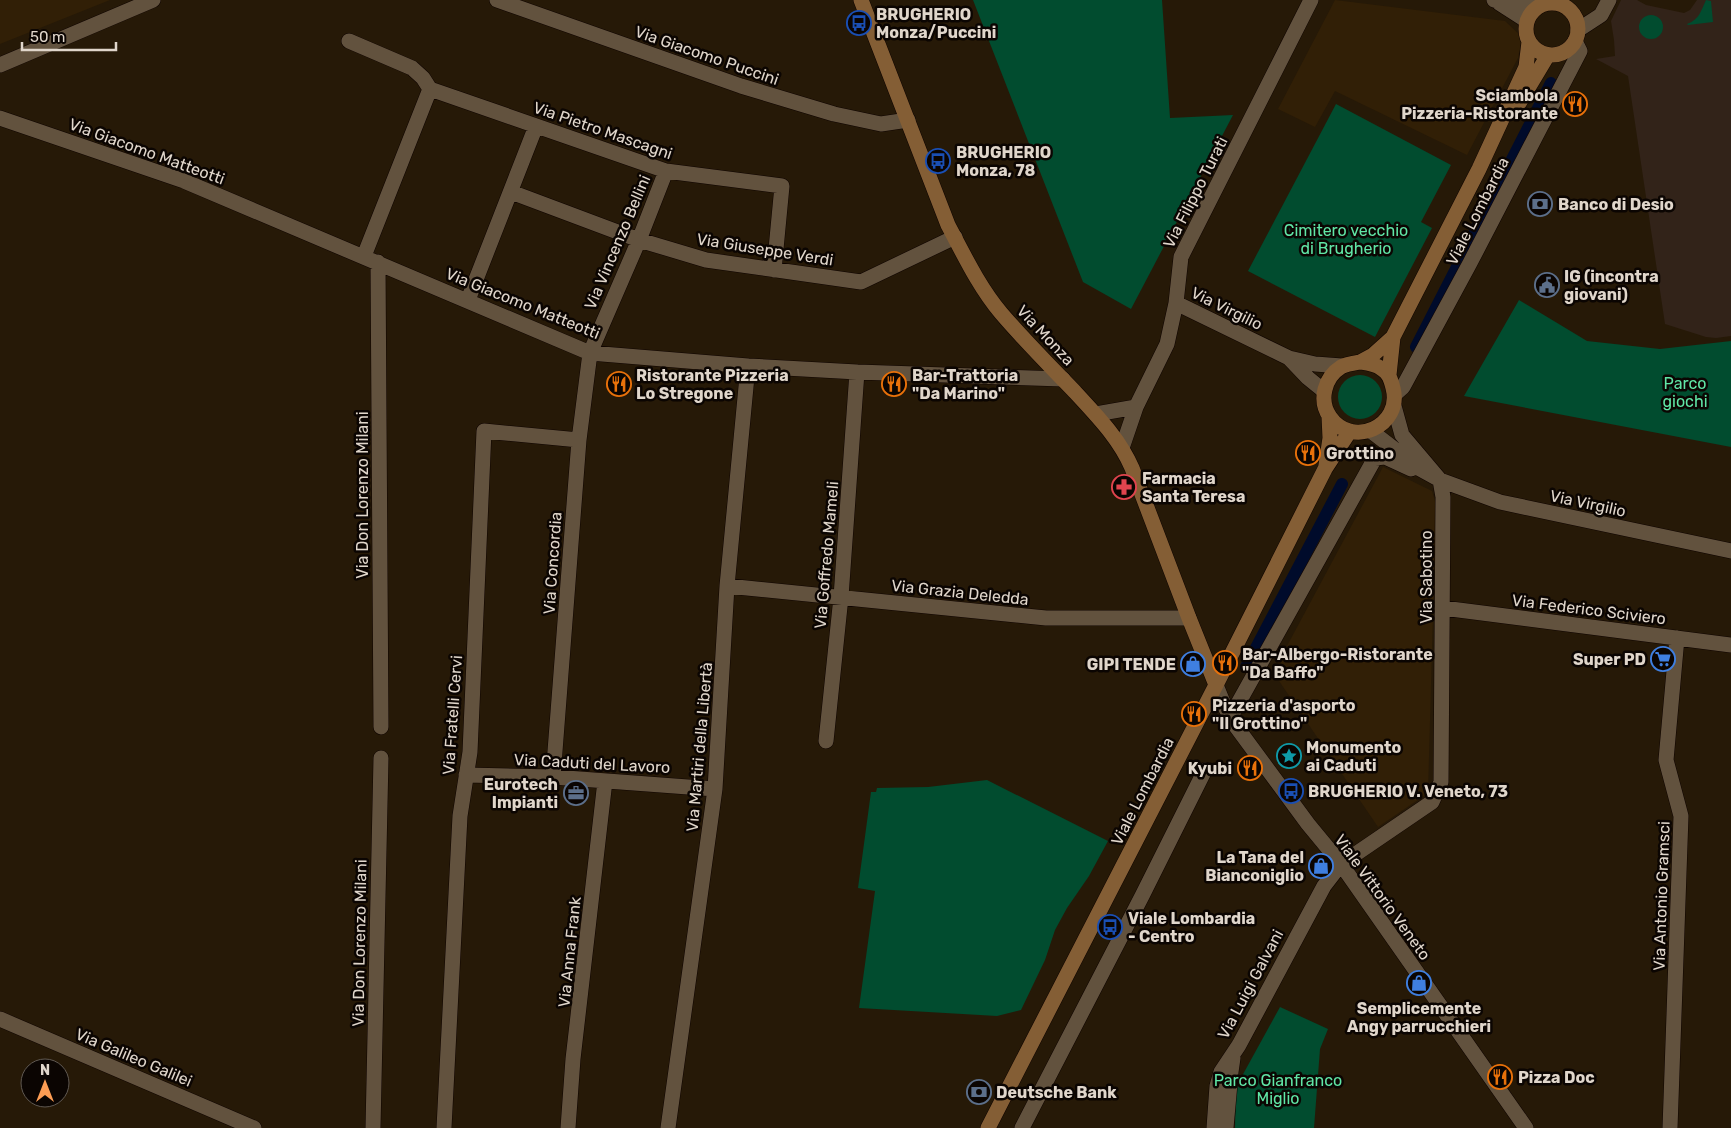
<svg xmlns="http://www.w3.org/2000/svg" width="1731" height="1128" viewBox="0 0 1731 1128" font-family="Rubik,sans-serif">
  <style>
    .commercial { fill: #322319 }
    .built { fill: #311f06 }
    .green { fill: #014c2f }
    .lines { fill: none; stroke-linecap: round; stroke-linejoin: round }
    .canal { stroke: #000b2b; stroke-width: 12 }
    .street-casing { stroke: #0f0400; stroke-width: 16 }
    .secondary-casing { stroke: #0f0400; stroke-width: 16 }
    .street { stroke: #62523e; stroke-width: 15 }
    .secondary { stroke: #845e35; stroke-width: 15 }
    .labels { text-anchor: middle; stroke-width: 5; stroke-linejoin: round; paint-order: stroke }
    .poi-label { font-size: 16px; font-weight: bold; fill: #e0d6cb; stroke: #0b0502; text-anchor: start }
    .street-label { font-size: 16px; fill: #e0d6cb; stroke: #0b0502 }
    .park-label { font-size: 16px; fill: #60e6a6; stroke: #0b0502 }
  </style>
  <rect width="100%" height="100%" fill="#261907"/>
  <path class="commercial" d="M1621,0H1637L1646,5L1684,13L1690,10L1697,0H1731V336L1716,338L1706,337L1665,324L1628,76L1596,59L1615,56L1614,40L1611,21Z"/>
  <path class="built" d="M0,0H110L0,44Z
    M1335,0L1505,21L1522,37L1518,58L1467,155L1335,91L1315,127L1278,109Z
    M1383,467L1432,491L1436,505L1428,793L1378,827L1273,672Z"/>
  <path class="green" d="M973,0H1162L1170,118L1233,115L1131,309L1083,282Z
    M1706,0L1711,1L1713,22L1688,25L1687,24C1699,20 1701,11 1706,0Z
    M1639 27a12 12 0 1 1 24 0a12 12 0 1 1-24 0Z
    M1336,104L1451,165L1421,222L1432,228L1375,337L1248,271Z
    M1519,300L1587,341L1660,349L1731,341V447L1464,396Z
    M1338 397a22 22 0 1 1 44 0a22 22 0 1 1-44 0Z
    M987,780L1108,841L1089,876L1067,908L1055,930L1045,960L1021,1010L997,1016L859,1008L875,891L858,888L871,792H876L877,788L928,787Z
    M1280,1007L1328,1029L1320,1049L1314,1128H1235L1236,1087Z"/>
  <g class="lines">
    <path class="canal" d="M1416,347L1551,83
      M1246,667L1342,484"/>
    <defs>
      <path id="street" d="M497,0L741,86L834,114L881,124L908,120
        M1494,0L1539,6
        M1499,3L1527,21
        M1578,30L1601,15L1609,0
        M349,41L412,68L423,78L430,89L666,171L782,186L774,270
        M0,65L153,0
        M0,118L184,181L590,353L748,366L857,372L1063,379
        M511,192L639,240L706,260L861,282L955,237
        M364,256L430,89
        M378,262L381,727
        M468,300L536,126
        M1176,303L1289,358L1315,364L1342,366
        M1289,358L1308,378L1324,391
        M1395,394L1403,387L1470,263L1580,51L1575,41
        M1096,414L1136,407
        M1371,431L1420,469L1440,480L1500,502L1731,551
        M1122,448L1136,407L1167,344L1176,303L1181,257L1311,0
        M727,586L1046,618H1189
        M1443,608L1731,645
        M1216,685L1225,707L1235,725L1308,824L1341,864L1526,1128
        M1230,718L1375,458L1385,457L1411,469
        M826,741L841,597L857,372
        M466,775L553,777L715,789
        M553,777L579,440L590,353L639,240L666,171
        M0,1019L254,1128
        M373,1128L381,758
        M444,1128L460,816L470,752L484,431L579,440
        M568,1128L573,1059L605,781
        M668,1128L715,789L727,586L748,366
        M1022,1128L1142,896L1205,770
        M1214,1128L1217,1086L1221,1072L1239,1045L1324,886L1341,864L1432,802L1441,782L1443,497L1440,480L1402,435L1394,406
        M1226,1128L1231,1072L1233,1058
        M1670,1128L1681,816L1666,760L1677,638"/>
      <path id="secondary" d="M861,0L948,225C964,255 979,287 1001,313C1024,340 1050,366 1075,392C1097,416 1119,438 1132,468L1189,618L1216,685
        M1526 29a26 26 0 1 1 52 0a26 26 0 1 1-52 0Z
        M1515,110L1548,55
        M1360,362C1367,363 1376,364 1382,369C1389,373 1391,380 1393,388C1403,426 1352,449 1330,417C1318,400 1325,377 1341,367C1346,364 1354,363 1360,362Z
        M1360,362L1373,355L1393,337
        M1389,375L1393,337L1479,169L1526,67L1529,42
        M1326,465L1330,438L1329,416
        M988,1128L1216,685L1325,469L1350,431"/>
    </defs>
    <use href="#street" class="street-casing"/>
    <use href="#secondary" class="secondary-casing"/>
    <use href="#street" class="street"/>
    <use href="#secondary" class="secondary"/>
  </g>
  <defs>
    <symbol id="bus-ring" viewBox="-11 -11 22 22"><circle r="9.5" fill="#0b0502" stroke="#1a4fb4" stroke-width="1.5"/><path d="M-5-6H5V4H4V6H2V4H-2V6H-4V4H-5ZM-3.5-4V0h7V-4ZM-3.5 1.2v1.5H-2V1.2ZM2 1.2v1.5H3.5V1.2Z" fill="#1a4fb4"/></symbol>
    <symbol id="restaurant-ring" viewBox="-11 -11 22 22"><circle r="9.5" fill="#0b0502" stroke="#e8710a" stroke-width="1.5"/><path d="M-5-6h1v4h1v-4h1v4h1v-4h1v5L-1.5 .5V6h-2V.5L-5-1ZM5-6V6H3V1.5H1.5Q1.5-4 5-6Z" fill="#e8710a"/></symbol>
    <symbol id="bank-ring" viewBox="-11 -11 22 22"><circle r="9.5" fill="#0b0502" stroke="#5c6f8a" stroke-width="1.5"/><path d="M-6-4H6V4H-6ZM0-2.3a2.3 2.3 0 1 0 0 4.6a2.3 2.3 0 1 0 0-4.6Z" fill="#5c6f8a"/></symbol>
    <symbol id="civic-ring" viewBox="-11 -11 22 22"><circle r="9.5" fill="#0b0502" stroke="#5c6f8a" stroke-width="1.5"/><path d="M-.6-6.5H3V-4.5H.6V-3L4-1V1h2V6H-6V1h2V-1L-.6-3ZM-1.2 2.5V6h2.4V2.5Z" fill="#5c6f8a"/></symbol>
    <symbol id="pharmacy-ring" viewBox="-11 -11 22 22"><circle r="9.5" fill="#0b0502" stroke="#e0444e" stroke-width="1.5"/><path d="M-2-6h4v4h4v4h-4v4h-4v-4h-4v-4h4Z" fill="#e0444e"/></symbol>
    <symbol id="supermarket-ring" viewBox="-11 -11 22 22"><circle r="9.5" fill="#0b0502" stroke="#3f7fe0" stroke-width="1.5"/><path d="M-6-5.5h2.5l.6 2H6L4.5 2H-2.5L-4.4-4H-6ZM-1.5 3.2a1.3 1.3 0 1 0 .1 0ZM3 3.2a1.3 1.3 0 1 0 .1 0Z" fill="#3f7fe0"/></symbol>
    <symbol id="shop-ring" viewBox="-11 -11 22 22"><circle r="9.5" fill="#0b0502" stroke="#3f7fe0" stroke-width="1.5"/><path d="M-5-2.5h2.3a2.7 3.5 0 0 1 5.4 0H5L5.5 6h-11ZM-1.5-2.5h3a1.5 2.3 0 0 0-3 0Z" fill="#3f7fe0"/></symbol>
    <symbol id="sight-ring" viewBox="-11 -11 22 22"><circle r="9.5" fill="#0b0502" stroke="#0f9aa8" stroke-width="1.5"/><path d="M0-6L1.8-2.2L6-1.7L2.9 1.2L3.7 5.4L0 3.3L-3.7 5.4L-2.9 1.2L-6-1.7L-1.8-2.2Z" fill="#0f9aa8"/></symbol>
    <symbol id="office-ring" viewBox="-11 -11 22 22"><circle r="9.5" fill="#0b0502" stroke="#5c6f8a" stroke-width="1.5"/><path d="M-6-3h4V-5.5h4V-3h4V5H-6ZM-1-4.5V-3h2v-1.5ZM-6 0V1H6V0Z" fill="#5c6f8a"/></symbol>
  </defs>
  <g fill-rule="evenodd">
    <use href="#bus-ring" x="845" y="9" width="28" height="28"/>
    <use href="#restaurant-ring" x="1561" y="90" width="28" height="28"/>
    <use href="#bus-ring" x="924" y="147" width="28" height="28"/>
    <use href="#bank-ring" x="1526" y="190" width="28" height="28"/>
    <use href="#civic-ring" x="1533" y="271" width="28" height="28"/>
    <use href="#restaurant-ring" x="605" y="370" width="28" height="28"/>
    <use href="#restaurant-ring" x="880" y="370" width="28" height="28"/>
    <use href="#restaurant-ring" x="1294" y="439" width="28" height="28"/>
    <use href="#pharmacy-ring" x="1110" y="473" width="28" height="28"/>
    <use href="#supermarket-ring" x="1649" y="645" width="28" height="28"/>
    <use href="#restaurant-ring" x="1211" y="649" width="28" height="28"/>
    <use href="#shop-ring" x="1179" y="650" width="28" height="28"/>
    <use href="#restaurant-ring" x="1180" y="700" width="28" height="28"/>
    <use href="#sight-ring" x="1275" y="742" width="28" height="28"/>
    <use href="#restaurant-ring" x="1236" y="754" width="28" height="28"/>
    <use href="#bus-ring" x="1277" y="777" width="28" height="28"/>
    <use href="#office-ring" x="562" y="779" width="28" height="28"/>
    <use href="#shop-ring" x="1307" y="852" width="28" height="28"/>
    <use href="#bus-ring" x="1096" y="913" width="28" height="28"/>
    <use href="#shop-ring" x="1405" y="969" width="28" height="28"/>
    <use href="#restaurant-ring" x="1486" y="1063" width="28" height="28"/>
    <use href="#bank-ring" x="965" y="1078" width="28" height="28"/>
  </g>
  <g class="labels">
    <g class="poi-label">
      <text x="876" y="20">BRUGHERIO<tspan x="876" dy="18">Monza/Puccini</tspan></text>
      <text x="1558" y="101" text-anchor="end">Sciambola<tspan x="1558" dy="18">Pizzeria-Ristorante</tspan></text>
      <text x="956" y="158">BRUGHERIO<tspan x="956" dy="18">Monza, 78</tspan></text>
      <text x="1558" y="210">Banco di Desio</text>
      <text x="1564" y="282">IG (incontra<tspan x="1564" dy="18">giovani)</tspan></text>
      <text x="636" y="381">Ristorante Pizzeria<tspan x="636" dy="18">Lo Stregone</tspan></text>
      <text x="912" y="381">Bar-Trattoria<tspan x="912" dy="18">"Da Marino"</tspan></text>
      <text x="1326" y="459">Grottino</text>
      <text x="1142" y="484">Farmacia<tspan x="1142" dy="18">Santa Teresa</tspan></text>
      <text x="1242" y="660">Bar-Albergo-Ristorante<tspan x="1242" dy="18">"Da Baffo"</tspan></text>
      <text x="1646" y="665" text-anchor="end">Super PD</text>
      <text x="1176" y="670" text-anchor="end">GIPI TENDE</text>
      <text x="1212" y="711">Pizzeria d'asporto<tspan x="1212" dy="18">"Il Grottino"</tspan></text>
      <text x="1306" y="753">Monumento<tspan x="1306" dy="18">ai Caduti</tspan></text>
      <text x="1232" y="774" text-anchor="end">Kyubi</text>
      <text x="558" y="790" text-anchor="end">Eurotech<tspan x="558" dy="18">Impianti</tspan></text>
      <text x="1308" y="797">BRUGHERIO V. Veneto, 73</text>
      <text x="1304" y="863" text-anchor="end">La Tana del<tspan x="1304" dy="18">Bianconiglio</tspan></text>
      <text x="1128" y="924">Viale Lombardia<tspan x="1128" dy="18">- Centro</tspan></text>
      <text x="1419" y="1014" text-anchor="middle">Semplicemente<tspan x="1419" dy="18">Angy parrucchieri</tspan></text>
      <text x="1518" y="1083">Pizza Doc</text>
      <text x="996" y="1098">Deutsche Bank</text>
    </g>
    <g class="street-label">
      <text transform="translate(707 55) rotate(19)" y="6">Via Giacomo Puccini</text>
      <text transform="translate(603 130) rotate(19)" y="6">Via Pietro Mascagni</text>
      <text transform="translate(147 151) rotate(20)" y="6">Via Giacomo Matteotti</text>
      <text transform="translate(1195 192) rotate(-63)" y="6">Via Filippo Turati</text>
      <text transform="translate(1477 211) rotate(-63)" y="6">Viale Lombardia</text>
      <text transform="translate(617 242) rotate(-67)" y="6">Via Vincenzo Bellini</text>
      <text transform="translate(765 249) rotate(9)" y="6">Via Giuseppe Verdi</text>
      <text transform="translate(523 303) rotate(22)" y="6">Via Giacomo Matteotti</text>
      <text transform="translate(1227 308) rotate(26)" y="6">Via Virgilio</text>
      <text transform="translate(1046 335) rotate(47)" y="6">Via Monza</text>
      <text transform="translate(362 495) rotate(-90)" y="6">Via Don Lorenzo Milani</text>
      <text transform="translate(1588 503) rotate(12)" y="6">Via Virgilio</text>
      <text transform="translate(826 555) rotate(-85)" y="6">Via Goffredo Mameli</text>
      <text transform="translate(552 563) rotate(-86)" y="6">Via Concordia</text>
      <text transform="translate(1426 577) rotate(-90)" y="6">Via Sabotino</text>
      <text transform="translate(960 592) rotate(6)" y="6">Via Grazia Deledda</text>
      <text transform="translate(1589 609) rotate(7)" y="6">Via Federico Sciviero</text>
      <text transform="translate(452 715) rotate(-86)" y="6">Via Fratelli Cervi</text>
      <text transform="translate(699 747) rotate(-85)" y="6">Via Martiri della Libertà</text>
      <text transform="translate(592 763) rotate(3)" y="6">Via Caduti del Lavoro</text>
      <text transform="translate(1142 791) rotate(-63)" y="6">Viale Lombardia</text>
      <text transform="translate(1661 896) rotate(-88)" y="6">Via Antonio Gramsci</text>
      <text transform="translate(1383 897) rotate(54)" y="6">Viale Vittorio Veneto</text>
      <text transform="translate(359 943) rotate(-89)" y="6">Via Don Lorenzo Milani</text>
      <text transform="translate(569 952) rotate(-84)" y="6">Via Anna Frank</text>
      <text transform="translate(1250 984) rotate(-62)" y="6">Via Luigi Galvani</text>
      <text transform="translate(134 1057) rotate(23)" y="6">Via Galileo Galilei</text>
    </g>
    <g class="park-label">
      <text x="1346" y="236">Cimitero vecchio<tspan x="1346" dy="18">di Brugherio</tspan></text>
      <text x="1685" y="389">Parco<tspan x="1685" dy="18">giochi</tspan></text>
      <text x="1278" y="1086">Parco Gianfranco<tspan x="1278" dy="18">Miglio</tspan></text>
    </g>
  </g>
  <g transform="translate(45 1083)"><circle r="24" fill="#0b0502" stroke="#605952"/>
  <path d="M0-4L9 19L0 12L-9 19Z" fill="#fc9d54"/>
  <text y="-8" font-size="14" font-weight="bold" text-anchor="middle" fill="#e0d6cb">N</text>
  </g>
  <path d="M22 42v8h94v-8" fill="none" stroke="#e0d6cb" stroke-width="2.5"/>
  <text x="30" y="42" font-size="15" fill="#e0d6cb" stroke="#0b0502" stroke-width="4" paint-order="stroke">50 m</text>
</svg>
